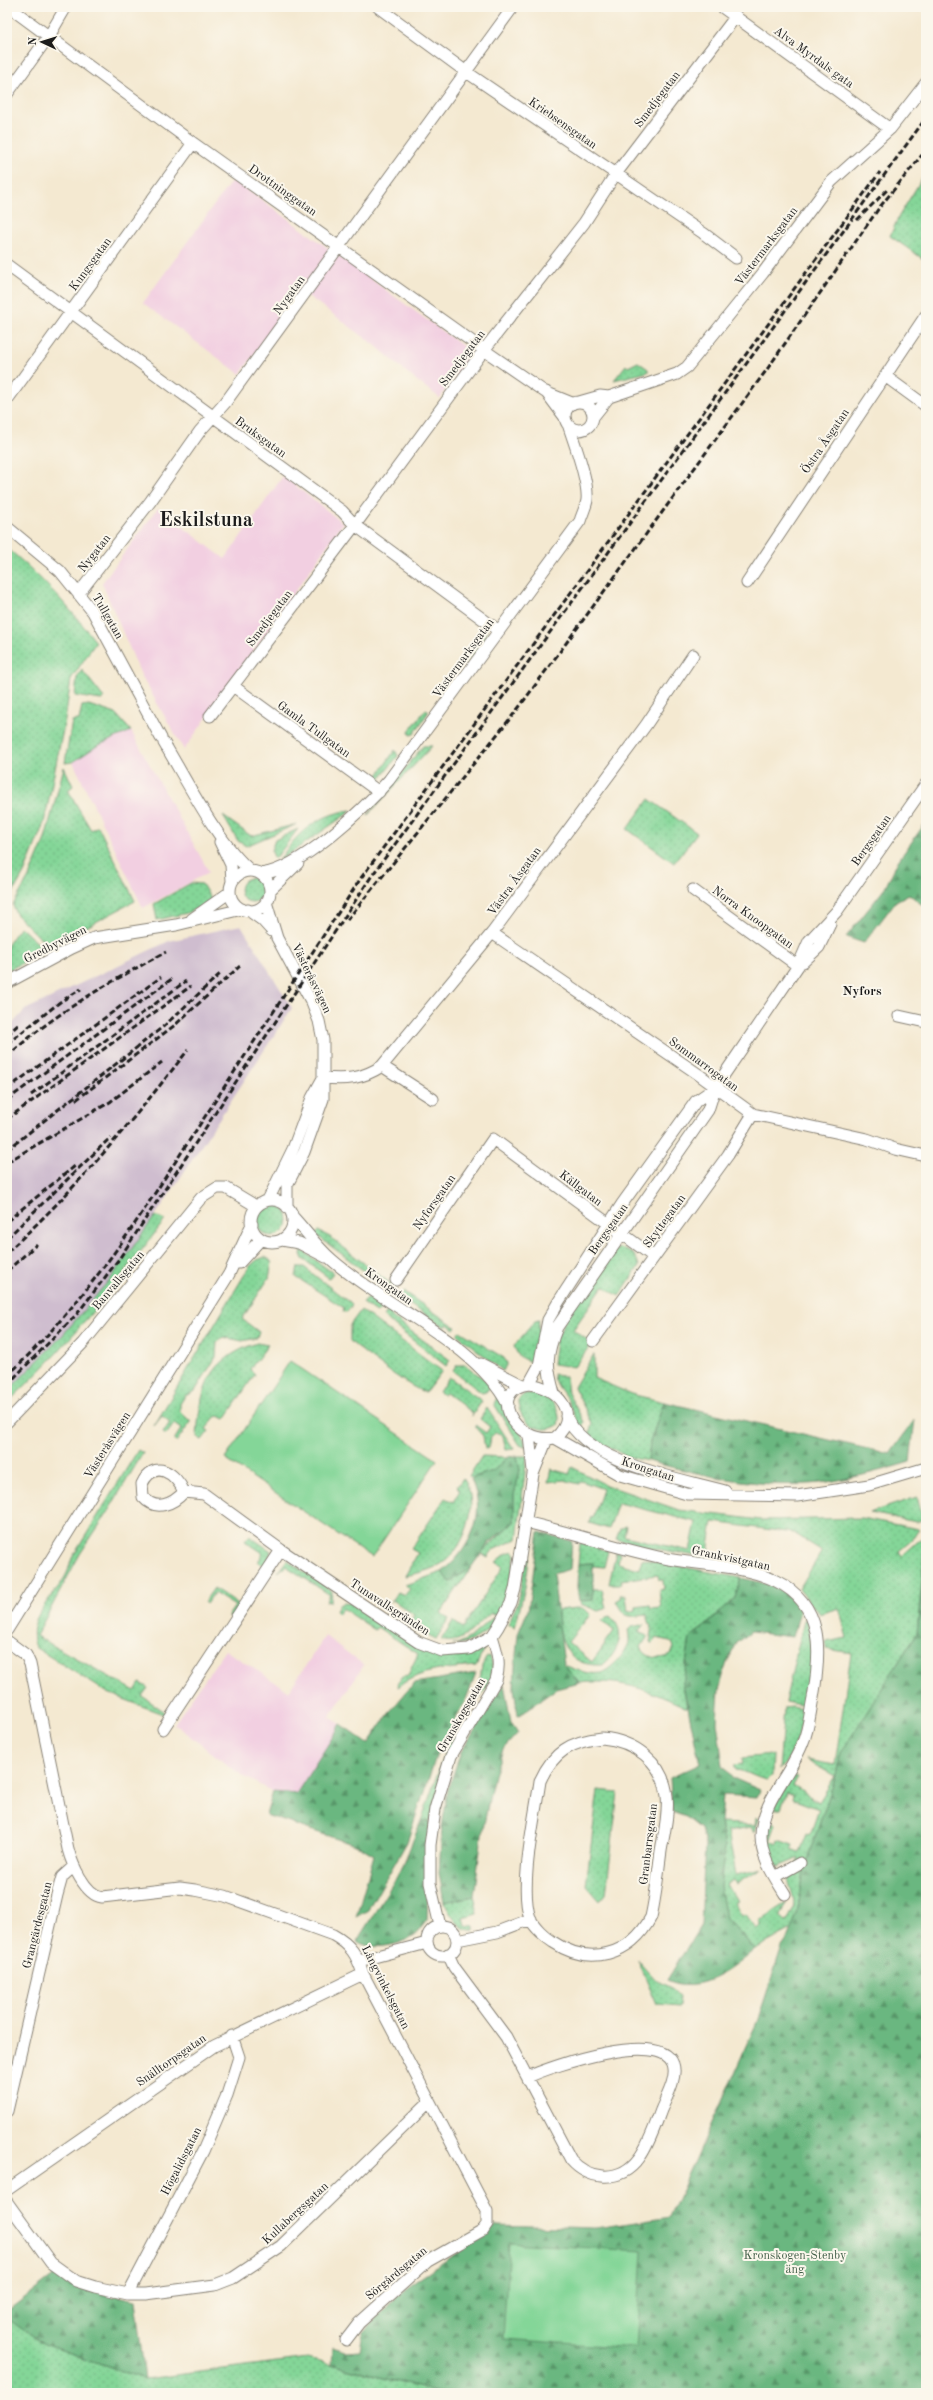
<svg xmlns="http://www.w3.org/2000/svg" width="933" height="2400" viewBox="0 0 933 2400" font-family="'Old Standard TT',serif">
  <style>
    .built { fill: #f2cfe1 }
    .railway { fill: #cfbdcf }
    .grass { fill: url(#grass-dots); stroke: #50795a }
    .forest { fill: url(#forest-firs); stroke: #446a4e }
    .pitch { fill: #84d698; stroke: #50795a }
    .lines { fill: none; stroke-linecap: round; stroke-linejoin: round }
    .minor-casing { stroke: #888276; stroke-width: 13 }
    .minor { stroke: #fff; stroke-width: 11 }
    .rail { stroke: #1c1c1c; stroke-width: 3; stroke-dasharray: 6 3; stroke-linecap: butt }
    .labels { text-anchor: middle; stroke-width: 4; stroke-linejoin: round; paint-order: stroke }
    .street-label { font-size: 12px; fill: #1c1c1c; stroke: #fbf7ec }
    .park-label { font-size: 12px; fill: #405d47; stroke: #fbf7ec }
    .neighbourhood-label { font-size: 13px; font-weight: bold; fill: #1c1c1c; stroke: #fbf7ec }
    .town-label { font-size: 20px; font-weight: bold; fill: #1c1c1c; stroke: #fbf7ec }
  </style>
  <defs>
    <pattern id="grass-dots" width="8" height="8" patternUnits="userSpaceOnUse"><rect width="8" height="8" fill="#84d698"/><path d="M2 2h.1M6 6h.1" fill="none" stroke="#71b782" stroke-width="1.8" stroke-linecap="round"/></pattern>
    <pattern id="forest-firs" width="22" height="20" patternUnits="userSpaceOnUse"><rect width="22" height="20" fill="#6bb780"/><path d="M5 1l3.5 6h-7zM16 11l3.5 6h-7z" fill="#579468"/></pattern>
  </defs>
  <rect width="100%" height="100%" fill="#fbf7ec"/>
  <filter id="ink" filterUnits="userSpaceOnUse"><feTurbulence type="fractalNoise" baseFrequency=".025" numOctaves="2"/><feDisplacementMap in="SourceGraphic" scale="8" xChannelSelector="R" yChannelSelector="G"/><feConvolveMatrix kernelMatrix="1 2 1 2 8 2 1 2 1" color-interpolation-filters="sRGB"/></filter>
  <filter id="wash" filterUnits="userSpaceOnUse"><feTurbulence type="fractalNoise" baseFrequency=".012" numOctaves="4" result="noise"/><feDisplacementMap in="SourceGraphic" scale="16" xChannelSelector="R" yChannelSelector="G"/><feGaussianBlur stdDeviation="0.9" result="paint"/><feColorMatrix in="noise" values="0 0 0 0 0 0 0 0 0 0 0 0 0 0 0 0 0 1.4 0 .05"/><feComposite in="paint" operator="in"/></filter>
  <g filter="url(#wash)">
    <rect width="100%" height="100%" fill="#f4e9d1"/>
    <path class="built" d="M233,179L471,352L440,398L413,378L375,345L301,291L240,374L143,303Z
      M283,476L343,523L184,750L141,675L102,583L158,508L225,559Z
      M131,731L209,872L143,908L73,762L97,746Z
      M325,1636L364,1665L329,1717L341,1724L296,1794L273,1792L241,1775L174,1724L225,1650L289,1691Z"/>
    <path class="railway" d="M241,925L292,1008L155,1216L111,1278L62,1336L7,1392V1030L25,1010L169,941Z"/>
    <path class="grass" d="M926,172V261L890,236L899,216Z
      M638,362L648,369V372L614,380L626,365L628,367Z
      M7,548C41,576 69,607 96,642L71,679L65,720L44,823L24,873L7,903Z
      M486,625C491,643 458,666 449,680L447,679Z
      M82,670L104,698L101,700L75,696L77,677Z
      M89,705L116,714L131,731L97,746L73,762L65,763L72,721L79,720L82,706Z
      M426,709L429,711L414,734L410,735L409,731Z
      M423,746H432L367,816Z
      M395,750L398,756L379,780L374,781Z
      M64,767L73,786L68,790L91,830L98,826L135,901L49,947L16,914L13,905L29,877L45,839Z
      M649,799L697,833L674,863L627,829Z
      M351,810L347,814L279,861C296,833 317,815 351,810Z
      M223,816L251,836L297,824L246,846L238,841Z
      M298,829L275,859L271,850L275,840Z
      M240 890a12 12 0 1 1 24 0a12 12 0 1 1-24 0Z
      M191,883L202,884L212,901L187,913L157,920L154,904Z
      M20,927L43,948V952L7,971V946Z
      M256 1220a16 16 0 1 1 32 0a16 16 0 1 1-32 0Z
      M155,1216L165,1220C116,1284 66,1349 7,1403V1392L62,1336L111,1278Z
      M318,1231L330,1237L396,1288L392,1292L315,1234Z
      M619,1248C631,1250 636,1254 639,1266L619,1296L603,1286L573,1330L592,1343L574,1367L553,1364L556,1340L567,1316L610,1255Z
      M302,1250L333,1273L329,1278L303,1259L301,1254Z
      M265,1257L269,1259L272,1263L269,1278L242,1319L259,1332L257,1338L242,1341L223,1337L217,1342L216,1357L195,1391L185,1396L180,1404V1411L191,1422L176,1442L174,1440L181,1429L174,1424L166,1435L163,1433L170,1422L162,1416L154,1426L249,1267L257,1260Z
      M298,1267H304L350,1303L352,1305L347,1312L343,1311L344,1308L296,1277Z
      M404,1292L456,1327L454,1329L447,1324L445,1327L398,1297Z
      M367,1298H374L384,1306L377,1313L363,1303Z
      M389,1309L392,1317L450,1360L446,1366L388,1321L384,1316Z
      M361,1310L442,1371L426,1392C415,1392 361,1351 350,1341V1325Z
      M539,1320L538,1328L541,1332L536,1363C523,1360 518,1358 514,1346L535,1321Z
      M460,1331L504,1358L507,1363L503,1371L457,1334Z
      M257,1343L268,1345L250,1369L255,1374L225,1419L219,1416L215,1417L206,1429L209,1431L202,1440L197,1437C200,1389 208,1359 257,1343Z
      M594,1354V1378L631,1394L664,1402L650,1442L648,1461L628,1457L589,1436L592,1423L574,1387Z
      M457,1365H465L492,1385L486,1392L482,1393L453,1371Z
      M553,1374L566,1377L568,1393L584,1422L581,1430L568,1400L554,1380Z
      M449,1377L482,1401L472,1416L473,1413L446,1393L444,1395L439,1392Z
      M499,1393L525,1441V1447L520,1445L494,1404Z
      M532,1393C548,1396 563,1406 558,1425C539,1437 518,1421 518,1400L524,1394Z
      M487,1408L514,1449L506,1450L503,1436L500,1433H495L491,1437L489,1448L485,1449L483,1436L475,1427V1425L486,1433L490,1427L480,1419Z
      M138,1450L143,1453L104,1518L80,1554L36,1636L135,1691L140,1683L148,1688L142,1696L168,1714L165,1715L108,1693L36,1648C24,1616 55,1598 67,1573C69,1569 70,1563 72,1558Z
      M482,1456L508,1457L493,1471L471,1478L469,1476Z
      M517,1456H527L517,1539L493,1550L488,1557L481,1553L514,1522V1495L520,1470Z
      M572,1467L606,1485L679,1510L761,1520L861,1518L919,1529L912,1540L899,1551L902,1556L926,1534L917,1633L841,1753L835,1779L805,1866L797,1914L791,1930L755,1949L726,1919L720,1886L725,1847L721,1823L755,1825L756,1816L758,1818L754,1833L751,1827L728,1831L736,1875L761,1869L737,1884L734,1880L727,1884L737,1901L734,1903L742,1916L746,1914L755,1929L761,1925L758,1921L786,1903L780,1917L786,1922C800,1902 792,1898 788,1878L794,1873L799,1858L778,1867L768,1845L769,1821L776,1824L770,1841L777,1844L778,1840L793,1845L792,1849L800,1852L807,1834L810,1835L819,1809L792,1799L793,1795L787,1792L781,1809H774L784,1789L794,1776L798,1777L793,1786L819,1802L835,1776L806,1760L835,1765L851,1653L826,1649V1642L847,1638L839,1608L819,1614L799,1589L822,1551L794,1533L713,1522L707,1558L646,1547L616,1539L620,1529L626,1526L624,1536L690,1551L696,1522L618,1503L609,1529L589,1523L591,1517L593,1518L603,1489L581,1481L579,1484L564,1480L548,1482L551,1469L569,1474Z
      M463,1478C479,1501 468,1536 452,1555C441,1568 420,1573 405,1576L418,1553L411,1549L445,1498L453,1502L460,1490L457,1487Z
      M917,1497L923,1519L917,1522L869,1513Z
      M533,1533L525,1587L515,1627L508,1624L518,1602L529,1540Z
      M249,1536L271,1551L266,1567L258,1562L263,1553L245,1541Z
      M580,1543L608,1551L604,1567L592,1566V1563L578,1564Z
      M513,1551L515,1554L508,1597L499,1616L491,1613C476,1625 462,1647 441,1640L453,1621L463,1628L503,1567L496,1562L507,1553Z
      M616,1552L620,1553L618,1563L639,1569L642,1559L741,1578L735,1598L704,1627L690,1637L683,1684L687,1708C651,1691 620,1678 579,1683L564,1665C575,1669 587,1675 600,1673C610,1671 626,1653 629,1642C629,1638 629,1634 628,1630L632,1627L645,1624L639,1632L648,1636L641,1647C646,1659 660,1660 671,1655L674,1647L671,1641L656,1638L652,1644L650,1642L652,1631L647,1615C628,1617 625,1619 616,1601L621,1598L620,1595H626L628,1612L636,1610V1607L650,1605L651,1609L661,1608L659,1590L664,1589L663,1580H659L658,1575L621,1580L622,1584H609Z
      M287,1560L332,1591L331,1601L326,1602L330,1595L286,1566L278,1572Z
      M470,1569L441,1613L449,1619L436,1639L409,1625L386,1609L389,1606L387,1609L409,1624L414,1615L393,1600L390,1603L397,1592L405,1595L410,1589L405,1585L442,1572L449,1582Z
      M214,1588L240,1606L233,1617L228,1616L235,1606L214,1593L206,1604L204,1602Z
      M593,1589H602L606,1609L598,1611L581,1604L579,1601L593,1600Z
      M344,1602L350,1603L445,1656H462L482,1648L484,1650L476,1666C447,1669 421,1669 398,1687L397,1684L403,1676L408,1675L418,1654L377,1627L375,1630L342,1608L338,1614L336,1611L339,1605Z
      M577,1608L584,1609L590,1615L568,1642L592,1662L614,1631L602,1621L606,1617L610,1616C628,1632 618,1652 603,1665C566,1667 559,1642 558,1610Z
      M492,1618L497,1620C484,1635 473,1643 453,1645C468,1642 481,1628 492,1618Z
      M807,1620L814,1650L805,1706L785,1702L804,1621Z
      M490,1656C500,1680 478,1697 467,1716C448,1749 440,1785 430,1821H421L447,1746L479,1686L482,1666L486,1658Z
      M791,1707L804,1709C800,1731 795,1753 779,1770L784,1708Z
      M771,1755H773L772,1776L767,1780C755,1778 747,1771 736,1770L734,1765L743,1764L742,1758Z
      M598,1790L618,1792L606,1894L600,1901L586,1885Z
      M474,1896L478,1913L463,1917L465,1925L474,1926V1930C458,1931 451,1914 444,1902Z
      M638,1960L657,1981L673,1989L680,1996L679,2006L657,2004Z
      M11,2319L44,2344L145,2379L308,2358L439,2393H7V2322Z"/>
    <path class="forest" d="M926,822V908L909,894L896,901L864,943L846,937L885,888L898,861Z
      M664,1402L890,1454L915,1419L910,1462C880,1471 851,1479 820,1483C762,1489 704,1476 648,1461L650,1442Z
      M517,1456L520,1470L514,1495V1522L488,1544L470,1569L449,1582L442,1572C463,1556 481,1527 477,1499C476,1492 473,1485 471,1478L493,1471L508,1457Z
      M539,1532L572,1541L570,1569L553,1574L564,1665L579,1683L556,1689L518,1716L514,1689L515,1665L518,1634L528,1610Z
      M926,1553V2393H439L331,2364L332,2348L346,2352L360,2351L363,2332L403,2290L497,2225L595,2228L670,2217L757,2022L782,1947L787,1940L797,1914L805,1866L835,1779L841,1753L917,1633Z
      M593,1563V1600L579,1601L577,1587L578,1564Z
      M741,1578C767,1584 786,1585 800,1611L793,1637L751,1632L737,1643L727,1662L719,1690L717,1722L723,1766L733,1778L760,1790L757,1797L723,1795L721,1823L725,1847L720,1886L726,1919L755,1949C731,1970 700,1995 667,1980L701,1925L705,1843L701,1829L686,1817L672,1812L670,1778L700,1764L683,1685L690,1637L704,1627L735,1598Z
      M476,1673L466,1699L438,1751L407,1842L368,1910L356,1917L374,1855L361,1847L266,1815L273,1792L296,1794L341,1724L368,1744L392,1709L414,1683Z
      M504,1684L511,1722L518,1733L503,1749L494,1775L482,1834L474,1896L444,1902L439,1873L442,1827L448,1789L461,1752Z
      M421,1821H430L427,1920C423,1925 417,1935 410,1938C394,1946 371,1951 357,1941L401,1870Z
      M55,2275L91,2291L135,2301L145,2379L44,2344L11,2320L7,2322V2311Z"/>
    <path class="pitch" d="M290,1361L437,1460L372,1557L225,1459Z
      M509,2243L642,2251L636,2348L503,2339Z"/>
  </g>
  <g filter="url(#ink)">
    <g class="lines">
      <defs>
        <path id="minor" d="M9,7L193,143L484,350L545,392L572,403
          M378,7L465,71L703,233L736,258
          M722,7L890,129
          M7,94L49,36L66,7
          M7,265L342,511L355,525L499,631
          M885,376L926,406
          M546,392L564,416
          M7,400L193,143
          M565 416a14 14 0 1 1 28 0a14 14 0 1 1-28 0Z
          M579,402L600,396L609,397L677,374L687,367L763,273L831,182L890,129L926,83
          M593,417L609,397
          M7,527L60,571L93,612L161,738
          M747,583L926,315
          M79,593L150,502L200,431L225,403L513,7
          M233,686L379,792
          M210,716L355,525L484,350L584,223L615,175L736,16
          M164,743C187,781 218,844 251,871
          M220,842L231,865L232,881
          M230 891a20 20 0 1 1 40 0a20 20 0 1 1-40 0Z
          M261,874C299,870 364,809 389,780L580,521C582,514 586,507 587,500C589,482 575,445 569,427
          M270,890L298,863
          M693,890L798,966
          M266,902L277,938L312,1003L319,1021L323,1040V1099L304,1152L287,1185V1207
          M248,910L262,920L272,931
          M192,919L230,892
          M492,933L698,1074L753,1114L867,1139L895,1149L926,1156
          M803,962L819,947L830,924
          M7,983L72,948L94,938L176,925L242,909
          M899,1016L926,1022
          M382,1066L433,1099
          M323,1078C347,1080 362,1079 382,1066L492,933L646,725L693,655
          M268,1200L293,1149L312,1098L322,1080
          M251 1221a21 21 0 1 1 42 0a21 21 0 1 1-42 0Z
          M293,1217C306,1231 317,1247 332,1260C384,1306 477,1343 508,1405
          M282,1240L299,1243L326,1257
          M239,1263L261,1239
          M396,1280L493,1139L654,1257
          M593,1341L728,1155L753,1114
          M481,1364L522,1385
          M529,1384L539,1366L548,1320L559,1301L622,1204L696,1101L715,1088
          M529,1384C557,1387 582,1415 555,1438C512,1445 487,1389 529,1384Z
          M554,1393C546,1365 546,1355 557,1327L708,1110L715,1088L798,966L809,941L837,911L926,784
          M566,1416C587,1464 679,1478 725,1491
          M7,1422L83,1343L201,1198L217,1188H226L256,1206
          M529,1435L533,1471
          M555,1438L620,1475L687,1494L797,1496L869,1485L926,1468
          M184,1492C176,1473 154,1458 142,1484L143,1497C156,1512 173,1504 184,1492L204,1494L281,1550L418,1642L442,1651L469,1649L492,1636L498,1627L511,1603L515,1589L533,1474L547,1439
          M525,1522C571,1533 617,1548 663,1558C698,1565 744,1565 776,1581C825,1605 821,1653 813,1698C810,1712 809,1729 803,1742C792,1773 761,1802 761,1836C761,1858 774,1876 785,1894
          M7,1630L229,1274L252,1224
          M7,1641L26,1655L30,1664L68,1849C72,1864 85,1895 102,1897L180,1888L195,1890L225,1896L333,1935C351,1945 357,1955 363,1974L487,2211V2224L483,2230L428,2261L359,2323L346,2340
          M163,1729L281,1550
          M602,1738C634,1741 663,1761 667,1796C669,1814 664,1833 661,1851C658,1873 656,1895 651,1917C631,1955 590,1967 553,1942C545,1937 534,1927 530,1918C519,1886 535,1816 540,1781C553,1752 571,1741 602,1738Z
          M775,1877L800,1863
          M440,1926L430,1883V1845L435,1809L451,1756L496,1680C501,1663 497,1652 492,1636
          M427 1941a15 15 0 1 1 30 0a15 15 0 1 1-30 0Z
          M457,1940L497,1932L531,1919
          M448,1954L454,1967L506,2037L571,2160C579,2169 589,2175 602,2176C639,2179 650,2139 661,2110C666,2098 678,2077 673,2064C661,2029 551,2066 528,2077
          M359,1961L427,1943
          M7,2111L57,1895L62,1877L73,1867
          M7,2190L214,2046L363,1974
          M7,2202L51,2263L76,2281L95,2287L128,2294H146L215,2285L233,2278L281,2246L429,2102
          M128,2294L203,2151L227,2095L239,2057L232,2036"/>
      </defs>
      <use href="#minor" class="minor-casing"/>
      <use href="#minor" class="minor"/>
      <path class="rail" d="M857,220L888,189
        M347,920L517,710L768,368L879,208L922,155
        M7,1035L20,1023
        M7,1044L60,1002L81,989
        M7,1057C54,1013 110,982 166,952
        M7,1089L161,977
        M31,1095L186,981
        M7,1100L173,978
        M76,1100L175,1025L240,966
        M7,1119L191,986
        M7,1150L164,1026L221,973
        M7,1162L110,1102L162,1062
        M7,1221L75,1166
        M7,1238L111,1137
        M7,1252C75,1191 132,1121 188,1050
        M7,1271L37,1244
        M7,1376C57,1329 99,1276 138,1219L361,878L880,172
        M7,1385L77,1314L119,1259L371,877L926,118"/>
    </g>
  </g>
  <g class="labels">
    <g class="street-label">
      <text transform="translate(814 57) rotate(36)" y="4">Alva Myrdals gata</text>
      <text transform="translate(657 99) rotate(-53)" y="4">Smedjegatan</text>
      <text transform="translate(563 123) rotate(35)" y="4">Kriebsensgatan</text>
      <text transform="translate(283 190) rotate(35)" y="4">Drottninggatan</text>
      <text transform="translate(766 246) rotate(-53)" y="4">Västermarksgatan</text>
      <text transform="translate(90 264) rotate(-54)" y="4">Kungsgatan</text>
      <text transform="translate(289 295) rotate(-54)" y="4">Nygatan</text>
      <text transform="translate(462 358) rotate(-53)" y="4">Smedjegatan</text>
      <text transform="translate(261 437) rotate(36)" y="4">Bruksgatan</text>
      <text transform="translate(825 441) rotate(-56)" y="4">Östra Åsgatan</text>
      <text transform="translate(94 553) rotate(-52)" y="4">Nygatan</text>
      <text transform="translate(108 616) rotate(60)" y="4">Tullgatan</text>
      <text transform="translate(269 618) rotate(-53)" y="4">Smedjegatan</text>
      <text transform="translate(463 658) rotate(-54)" y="4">Västermarksgatan</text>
      <text transform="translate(314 729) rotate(36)" y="4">Gamla Tullgatan</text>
      <text transform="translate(871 840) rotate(-55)" y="4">Bergsgatan</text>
      <text transform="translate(514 881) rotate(-54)" y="4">Västra Åsgatan</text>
      <text transform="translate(753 917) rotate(36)" y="4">Norra Knoopgatan</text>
      <text transform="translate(55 944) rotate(-27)" y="4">Gredbyvägen</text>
      <text transform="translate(312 978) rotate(64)" y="4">Västeråsvägen</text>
      <text transform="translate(704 1064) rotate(36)" y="4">Sommarrogatan</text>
      <text transform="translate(581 1188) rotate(37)" y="4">Källgatan</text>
      <text transform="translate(434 1202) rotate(-55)" y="4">Nyforsgatan</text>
      <text transform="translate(664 1221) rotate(-54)" y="4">Skyttegatan</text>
      <text transform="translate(608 1229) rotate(-55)" y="4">Bergsgatan</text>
      <text transform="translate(118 1280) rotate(-50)" y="4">Banvallsgatan</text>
      <text transform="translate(389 1286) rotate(35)" y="4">Krongatan</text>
      <text transform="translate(107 1445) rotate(-58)" y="4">Västeråsvägen</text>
      <text transform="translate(648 1469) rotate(18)" y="4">Krongatan</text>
      <text transform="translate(731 1558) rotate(12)" y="4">Grankvistgatan</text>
      <text transform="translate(390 1607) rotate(33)" y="4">Tunavallsgränden</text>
      <text transform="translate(461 1715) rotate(-60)" y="4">Granskogsgatan</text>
      <text transform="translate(648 1844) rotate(-83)" y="4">Granbarrsgatan</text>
      <text transform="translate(37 1925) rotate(-76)" y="4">Grangärdesgatan</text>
      <text transform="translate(386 1987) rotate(63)" y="4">Långvinkelsgatan</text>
      <text transform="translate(171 2060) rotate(-35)" y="4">Snälltorpsgatan</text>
      <text transform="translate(181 2161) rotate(-63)" y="4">Högalidsgatan</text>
      <text transform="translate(295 2213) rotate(-43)" y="4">Kullabergsgatan</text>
      <text transform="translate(396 2273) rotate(-40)" y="4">Sörgårdsgatan</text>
    </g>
    <g class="park-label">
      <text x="795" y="2259">Kronskogen-Stenby<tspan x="795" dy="14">äng</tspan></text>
    </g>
    <g class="neighbourhood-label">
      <text x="862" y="995">Nyfors</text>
    </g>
    <g class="town-label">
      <text x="206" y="526">Eskilstuna</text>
    </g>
  </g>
  <rect width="933" height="2400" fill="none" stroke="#fbf7ec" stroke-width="24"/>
  <g transform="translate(42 42) rotate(274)" stroke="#fbf7ec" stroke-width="3" paint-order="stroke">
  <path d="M0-3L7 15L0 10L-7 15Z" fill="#1c1c1c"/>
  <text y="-6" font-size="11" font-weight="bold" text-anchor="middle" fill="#1c1c1c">N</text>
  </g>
</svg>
